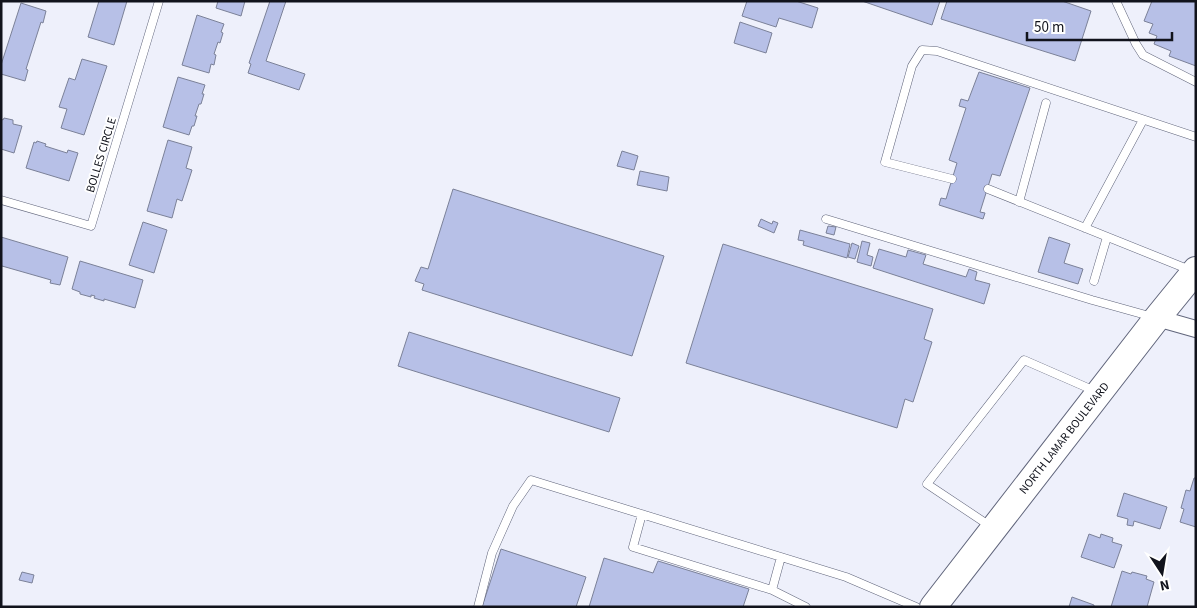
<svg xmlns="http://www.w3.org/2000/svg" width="1197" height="608" viewBox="0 0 1197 608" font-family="'Source Sans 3',sans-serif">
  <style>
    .building { fill: #b7c0e7; stroke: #7b8198 }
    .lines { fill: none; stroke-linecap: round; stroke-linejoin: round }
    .service-casing { stroke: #60657b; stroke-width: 9 }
    .minor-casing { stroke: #60657b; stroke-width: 18 }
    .primary-casing { stroke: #60657b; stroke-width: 28 }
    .service { stroke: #fff; stroke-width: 8 }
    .minor { stroke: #fff; stroke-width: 16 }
    .primary { stroke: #fff; stroke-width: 26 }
    .labels { text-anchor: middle; stroke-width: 4; stroke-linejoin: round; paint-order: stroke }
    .street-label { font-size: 12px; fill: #11131c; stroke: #fff }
  </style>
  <rect width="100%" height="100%" fill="#eef0fb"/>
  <path class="building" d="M99,1H127L114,45L88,37Z
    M218,1H245L241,16L216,8Z
    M270,1H286L266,61L305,74L299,90L248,73L251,64L249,63Z
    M747,1H796L818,8L812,28L779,18L776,27L742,16Z
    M862,1H940L932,25Z
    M947,1H1062L1091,11L1075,61L941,19Z
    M1152,1H1196V66L1169,56L1171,51L1154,44L1157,36L1149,33L1153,24L1144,21Z
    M21,3L46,11L43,23L41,22L26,69L28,70L25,81L1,74V65Z
    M197,15L224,24L221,32L223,33L220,43L218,42L214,54L216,55L214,65L211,64L209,73L182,65Z
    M740,22L772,33L766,53L734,43Z
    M82,59L107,66L84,135L61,128L67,109L59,107L69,78L75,80Z
    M979,72L1030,88L1000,176L992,174L980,212L985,213L983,219L939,205L941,198L946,199L957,163L949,160L966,108L959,106L961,99L968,101Z
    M178,77L205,85L202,94H204L201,104H199L195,116H197L194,126H192L189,135L163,127Z
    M4,118L13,120V124L22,126L14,153L1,149V119L3,120Z
    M168,140L192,147L186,168L192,170L182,201L177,199L172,218L147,211Z
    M37,141L46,144L45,146L67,153L68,150L78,153L69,181L26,168L34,142L36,143Z
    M622,151L638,156L634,170L617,166Z
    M640,171L669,177L667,191L637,185Z
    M453,189L664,256L632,356L422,290L424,284L415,281L421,267L428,269Z
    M761,219L772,224L773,221L778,223L774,233L758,226Z
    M143,222L167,230L154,273L129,265Z
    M828,226L836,227L834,235L826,233Z
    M800,230L850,244L847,258L803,245L804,241L798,240Z
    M1,237L68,257L60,285L50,283L51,280L2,266L1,268Z
    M1049,237L1070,244L1064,263L1083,269L1078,284L1038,272Z
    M862,241L870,243L867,255L873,257L871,266L857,262Z
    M852,243L859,246L855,259L848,257Z
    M723,244L933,309L924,339L932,342L913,402L905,399L897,428L686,363Z
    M879,249L906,257L908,250L926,255L923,264L966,277L969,269L977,272L975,280L990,284L984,304L873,268Z
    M80,261L143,280L135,308L104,299V301L94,298L95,296L91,295V297L80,294V292L72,289Z
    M409,332L620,398L609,432L398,366Z
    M1194,478H1196V527L1180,522L1184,509L1181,508L1186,490L1190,491Z
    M1124,493L1167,507L1160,529L1134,521L1133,526L1127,525L1128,519L1117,516Z
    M1089,534L1100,538L1101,534L1113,538L1112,542L1122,545L1114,568L1081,557Z
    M501,549L586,577L576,607H482Z
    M604,558L653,573L658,561L749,589L743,607H589Z
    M1122,571L1131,574L1132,572L1147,576L1146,579L1154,582L1147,607H1111Z
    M22,572L34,575L32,583L19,580Z
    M1072,597L1094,605V607H1069Z"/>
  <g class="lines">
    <defs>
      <path id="service" d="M1116,1L1136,44L1143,55L1196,82
        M952,179L885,162L912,66L922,50L937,51L1196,137
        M988,189L1190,270
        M1,200L91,226L159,1
        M1019,202L1046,103
        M826,219L1092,300L1153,317
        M1085,228L1143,120
        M1094,281L1107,237
        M642,514L633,547L772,590
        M990,526L927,484L1024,360L1095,391
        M781,557L772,590L806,607
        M478,607L492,553L513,506L531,480L846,577L916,607"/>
      <path id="minor" d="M1157,318L1196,329"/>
      <path id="primary" d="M933,607L1157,318L1196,270"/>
    </defs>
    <use href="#service" class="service-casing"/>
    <use href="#minor" class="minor-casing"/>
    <use href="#primary" class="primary-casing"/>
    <use href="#service" class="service"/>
    <use href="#minor" class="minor"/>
    <use href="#primary" class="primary"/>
  </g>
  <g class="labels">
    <g class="street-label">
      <text transform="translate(101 155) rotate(-73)" y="4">BOLLES CIRCLE</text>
      <text transform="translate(1064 438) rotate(-52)" y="4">NORTH LAMAR BOULEVARD</text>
    </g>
  </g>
  <rect width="1197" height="608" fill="none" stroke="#11131c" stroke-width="5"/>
  <g transform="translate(1162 573) rotate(168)" stroke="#ffffff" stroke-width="4" paint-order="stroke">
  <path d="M0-4L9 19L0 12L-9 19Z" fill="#11131c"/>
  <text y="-8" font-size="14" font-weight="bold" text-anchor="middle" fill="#11131c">N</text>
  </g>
  <path d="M1027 32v8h145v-8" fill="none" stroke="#11131c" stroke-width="2.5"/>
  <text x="1034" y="32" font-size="15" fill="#11131c" stroke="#ffffff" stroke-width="4" paint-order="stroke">50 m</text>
</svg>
